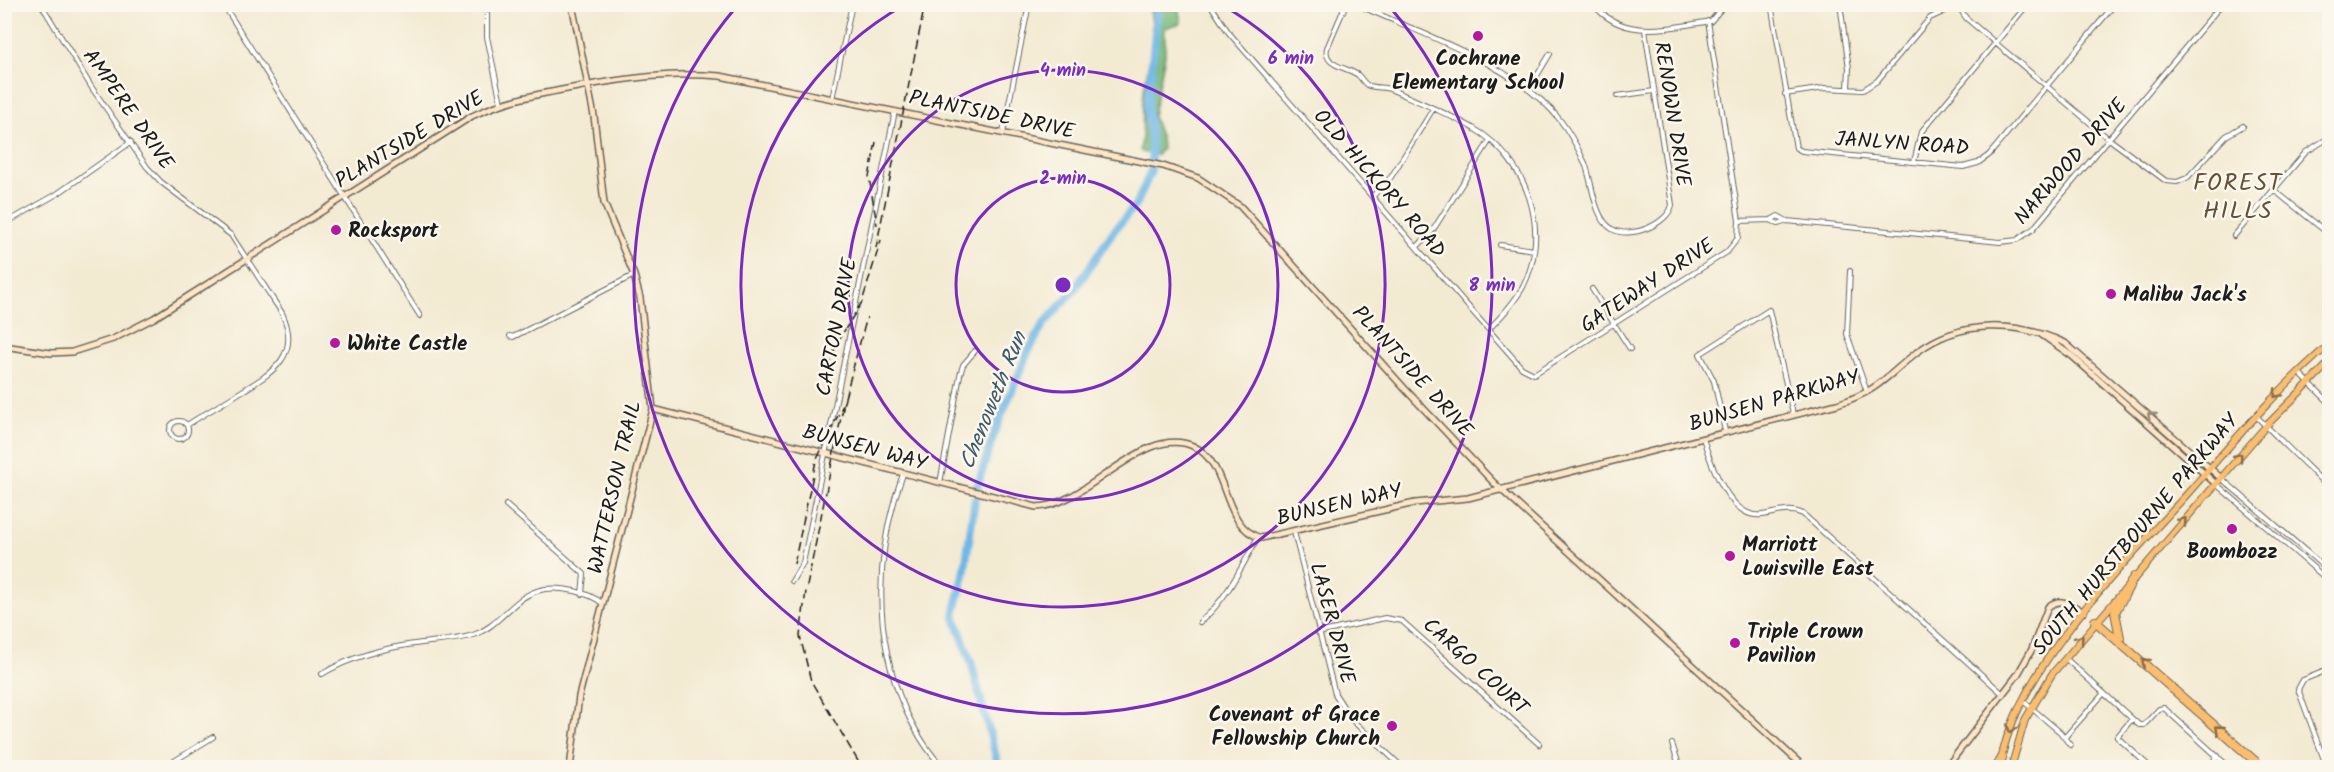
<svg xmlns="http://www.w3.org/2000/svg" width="2334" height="772" viewBox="0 0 2334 772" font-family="Kalam,sans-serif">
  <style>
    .forest { fill: #77b87b; stroke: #4a6a4c; stroke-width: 1.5 }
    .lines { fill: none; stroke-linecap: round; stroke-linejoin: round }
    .river { stroke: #6eb7e6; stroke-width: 8 }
    .street-casing { stroke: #67645c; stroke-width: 6 }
    .secondary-casing { stroke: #67645c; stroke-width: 8 }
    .primary-casing { stroke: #67645c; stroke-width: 8 }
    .highway-casing { stroke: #67645c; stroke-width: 10 }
    .street { stroke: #fff; stroke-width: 4 }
    .secondary { stroke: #fde5c5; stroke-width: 5 }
    .primary { stroke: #fbbd6e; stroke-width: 6 }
    .highway { stroke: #fbbd6e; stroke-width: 8 }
    .rail { stroke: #1c1c1c; stroke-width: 1.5; stroke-dasharray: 9 4.5; stroke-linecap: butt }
    .oneway { stroke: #8c6c45 }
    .oneway2 { stroke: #988b79 }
    .ring { fill: none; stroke: #7b2cbf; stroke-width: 3 }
    .poi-dot { fill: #b5179e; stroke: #fbf7ec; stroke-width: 2 }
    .labels { text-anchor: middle; stroke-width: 5; stroke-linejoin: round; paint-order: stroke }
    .poi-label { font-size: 21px; font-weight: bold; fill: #1c1c1c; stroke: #fbf7ec; text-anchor: start }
    .street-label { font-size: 21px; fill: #1c1c1c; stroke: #fbf7ec }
    .water-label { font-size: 22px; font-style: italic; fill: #3d5a6d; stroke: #fbf7ec }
    .quarter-label { font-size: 24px; letter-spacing: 1.5px; fill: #655039; stroke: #fbf7ec }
    .centre { fill: #7b2cbf; stroke: #fbf7ec; stroke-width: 3 }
    .ring-label { font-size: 18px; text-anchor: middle; font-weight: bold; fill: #7b2cbf; stroke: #fbf7ec; stroke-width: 5; stroke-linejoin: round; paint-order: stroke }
  </style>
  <rect width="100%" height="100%" fill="#fbf7ec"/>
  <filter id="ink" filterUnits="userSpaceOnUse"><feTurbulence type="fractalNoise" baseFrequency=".0167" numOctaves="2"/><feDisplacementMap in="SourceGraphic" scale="12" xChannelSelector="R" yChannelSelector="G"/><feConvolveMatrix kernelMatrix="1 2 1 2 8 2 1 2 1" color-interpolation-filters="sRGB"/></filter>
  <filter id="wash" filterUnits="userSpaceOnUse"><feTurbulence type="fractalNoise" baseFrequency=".008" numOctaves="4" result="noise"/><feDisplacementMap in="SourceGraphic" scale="24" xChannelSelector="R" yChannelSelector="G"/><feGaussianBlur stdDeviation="1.35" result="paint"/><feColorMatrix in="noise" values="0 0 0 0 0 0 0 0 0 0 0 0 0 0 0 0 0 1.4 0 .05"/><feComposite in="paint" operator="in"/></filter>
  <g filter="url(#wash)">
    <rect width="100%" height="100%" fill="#f3ead2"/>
    <path class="forest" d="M1148,5H1178L1181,23L1165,28V55L1153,116L1161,139L1162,149L1157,155L1142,152L1140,150C1144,133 1142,115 1143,98C1146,69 1159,33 1148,5Z"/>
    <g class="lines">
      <path class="river" d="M977,487L995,431L1028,352L1044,324L1075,289L1113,232L1137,203L1151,171V141L1147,107L1157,17L1152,4
        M975,499L964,575L954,615L971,662L999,768"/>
    </g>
  </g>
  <g filter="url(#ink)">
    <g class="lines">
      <defs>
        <path id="street" d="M41,4L92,88L147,167L161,182L231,235L282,313C302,356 272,373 239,393C222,404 204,414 187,425
          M223,4L420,316
          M1210,4L1229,33L1522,368L1534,374L1727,252L1738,238L1739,221L1708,21
          M1346,4L1327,48C1323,66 1347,67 1358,75C1361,78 1364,83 1367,85C1373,88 1383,87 1390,89C1417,101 1447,113 1473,128C1527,159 1552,229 1523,287C1514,303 1502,316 1489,329
          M1356,4C1420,34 1516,64 1560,120C1570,133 1578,148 1585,163C1593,183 1593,217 1612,229C1630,240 1668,224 1672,205L1645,30
          M1593,4C1624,42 1670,27 1711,21L1725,4
          M1771,4L1796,148L1802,151L1963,167L1978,163L1989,155L2115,4
          M1840,4L1849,68L1848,88
          M1957,4L1966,18L2109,139L2166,181L2177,182L2187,178L2226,136L2243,126
          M487,14V37L501,103
          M1529,89L1550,54
          M1785,94L1825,88L1863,90L1877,81L1930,18L1958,5
          M1617,96L1654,91
          M832,99L852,4
          M1003,133L1029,4
          M1914,162L1921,132L2028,4
          M2274,190L2330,235
          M1372,197L1391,177L1433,109
          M1771,220L1778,224L1787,221L2000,242L2017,240L2033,229L2222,4
          M1739,221L1771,220L1778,216L1787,221
          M4,224L57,194L131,142
          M2234,236L2306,152L2330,137
          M1500,245L1534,250
          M1417,247L1433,230L1490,140
          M1850,271L1847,334L1867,392
          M1592,289L1630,349
          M510,336L513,337L634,275
          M2298,372L2330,403
          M2256,416L2323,482L2330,485
          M170 430a9 9 0 1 1 18 0a9 9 0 1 1-18 0Z
          M1725,431L1714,381L1700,354L1769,310L1793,414
          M1703,438C1710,462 1730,520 1762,515C1777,513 1789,507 1803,514L2003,694
          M903,474C875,550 872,636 906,711C916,732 927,752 944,768
          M2221,478L2330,572
          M940,483L960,375L963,365L975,351
          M2216,484L2330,582
          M506,505L584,574L582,594
          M1294,532L1335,694L1352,720L1403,768
          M792,581L803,563L895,111
          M1200,622C1226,601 1242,566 1258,537
          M1318,633L1385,618L1402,621L1539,744
          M2065,658L2139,725H2144L2159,709L2164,708L2230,768
          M2330,669L2303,680L2298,689L2326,765H2330
          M322,674C352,656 388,647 422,643C439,641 457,640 473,635C502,626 513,594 545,589C563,587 588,592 602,603
          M2023,701L2060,732L2070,745
          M2132,719L2117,737L2151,768
          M2065,737L2104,693
          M1672,744L1680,768
          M163,768L213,737
          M2207,768L2218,756"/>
        <path id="secondary" d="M2042,335L2072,356L2216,484
          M4,346L51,353L72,352L113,339L154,318L472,116C507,99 540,94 578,87C626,78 671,72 720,76L1163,166L1198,178L1240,206L1405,389L1494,483L1805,768
          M653,409L1036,507C1088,506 1142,424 1193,446C1231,463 1220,526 1261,538L1415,503L1468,498L1837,404C1877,392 1887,376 1917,352C1961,319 2016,321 2065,343L2221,478
          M570,768L579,696L653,409L640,298L634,275L604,203L594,116L572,4
          M1946,768L2018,674L2032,649L2048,607C2060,596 2072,605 2084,612"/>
        <path id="primary" d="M2001,761C2018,667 2126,562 2189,492C2234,441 2278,388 2330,344
          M2011,768L2025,720L2052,674L2266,426L2330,362"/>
        <path id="highway" d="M2095,621L2263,768
          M2120,638L2115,612L2134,577
          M1996,768L2002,758"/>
      </defs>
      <use href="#street" class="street-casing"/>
      <use href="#secondary" class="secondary-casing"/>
      <use href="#primary" class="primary-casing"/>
      <use href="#highway" class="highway-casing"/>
      <use href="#street" class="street"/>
      <use href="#secondary" class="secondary"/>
      <use href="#primary" class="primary"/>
      <use href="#highway" class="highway"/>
      <path class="rail" d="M876,142L869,177L877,225
        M876,248L925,4
        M827,369L838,341L862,302L881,240
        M846,393L806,591L800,636L811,681L862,768
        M794,564L816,461L843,405L867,317"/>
    </g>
    <defs><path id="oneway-chevron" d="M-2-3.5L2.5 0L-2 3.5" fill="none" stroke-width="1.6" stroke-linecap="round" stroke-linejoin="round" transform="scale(1.5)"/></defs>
    <g class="oneway">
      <use href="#oneway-chevron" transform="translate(2277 394) rotate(133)"/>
      <use href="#oneway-chevron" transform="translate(2239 457) rotate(-50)"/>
      <use href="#oneway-chevron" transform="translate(2183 521) rotate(-49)"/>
      <use href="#oneway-chevron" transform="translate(2080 639) rotate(-50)"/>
      <use href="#oneway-chevron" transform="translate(2145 662) rotate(-139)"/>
      <use href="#oneway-chevron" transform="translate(2011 729) rotate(110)"/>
      <use href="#oneway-chevron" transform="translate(2219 729) rotate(-139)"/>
    </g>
    <use class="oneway2" href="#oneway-chevron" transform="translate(2151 416) rotate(-139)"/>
  </g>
  <g class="ring">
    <circle cx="1063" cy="285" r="107"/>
    <circle cx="1063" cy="285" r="215"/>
    <path d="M1222 5A322 322 0 1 1 904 5"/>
    <path d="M1389 6A429 429 0 1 1 737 6"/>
  </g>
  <g class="poi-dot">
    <circle cx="1478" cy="36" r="6"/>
    <circle cx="336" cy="230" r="6"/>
    <circle cx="2111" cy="294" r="6"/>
    <circle cx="335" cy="343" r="6"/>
    <circle cx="2232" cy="529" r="6"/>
    <circle cx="1730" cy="556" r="6"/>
    <circle cx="1735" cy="643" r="6"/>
    <circle cx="1392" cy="726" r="6"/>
  </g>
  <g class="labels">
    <g class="poi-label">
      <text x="1478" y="65" text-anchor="middle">Cochrane<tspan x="1478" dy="24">Elementary School</tspan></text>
      <text x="348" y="237">Rocksport</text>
      <text x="2123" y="301">Malibu Jack's</text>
      <text x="347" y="350">White Castle</text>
      <text x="1742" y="551">Marriott<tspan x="1742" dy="24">Louisville East</tspan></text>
      <text x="2232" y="558" text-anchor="middle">Boombozz</text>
      <text x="1747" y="638">Triple Crown<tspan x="1747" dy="24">Pavilion</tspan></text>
      <text x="1380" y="721" text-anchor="end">Covenant of Grace<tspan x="1380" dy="24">Fellowship Church</tspan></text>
    </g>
    <g class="street-label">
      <text transform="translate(129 109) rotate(55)" y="7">AMPERE DRIVE</text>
      <text transform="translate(992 114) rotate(12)" y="7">PLANTSIDE DRIVE</text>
      <text transform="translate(1673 114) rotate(81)" y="7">RENOWN DRIVE</text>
      <text transform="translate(409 139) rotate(-31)" y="7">PLANTSIDE DRIVE</text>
      <text transform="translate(1902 143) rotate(4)" y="7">JANLYN ROAD</text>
      <text transform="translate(2070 161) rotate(-49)" y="7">NARWOOD DRIVE</text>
      <text transform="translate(1380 183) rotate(49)" y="7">OLD HICKORY ROAD</text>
      <text transform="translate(1647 285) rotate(-33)" y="7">GATEWAY DRIVE</text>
      <text transform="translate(836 327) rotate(-79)" y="7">CARTON DRIVE</text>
      <text transform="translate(1413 371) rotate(48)" y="7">PLANTSIDE DRIVE</text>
      <text transform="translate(1774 400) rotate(-16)" y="7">BUNSEN PARKWAY</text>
      <text transform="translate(865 447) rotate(15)" y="7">BUNSEN WAY</text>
      <text transform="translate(614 487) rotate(-77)" y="7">WATTERSON TRAIL</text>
      <text transform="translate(1339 504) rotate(-13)" y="7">BUNSEN WAY</text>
      <text transform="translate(2135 534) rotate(-50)" y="7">SOUTH HURSTBOURNE PARKWAY</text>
      <text transform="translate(1333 623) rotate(75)" y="7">LASER DRIVE</text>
      <text transform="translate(1476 666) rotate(42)" y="7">CARGO COURT</text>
    </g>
    <g class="water-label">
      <text transform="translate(992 400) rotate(-68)" y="8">Chenoweth Run</text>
    </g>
    <g class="quarter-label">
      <text x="2238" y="190">FOREST<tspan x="2238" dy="28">HILLS</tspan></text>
    </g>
  </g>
  <circle cx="1063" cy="285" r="9" class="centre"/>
  <g class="ring-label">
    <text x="1291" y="64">6 min</text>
    <text x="1063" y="76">4 min</text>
    <text x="1063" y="184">2 min</text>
    <text x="1492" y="291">8 min</text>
  </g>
  <rect width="2334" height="772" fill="none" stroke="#fbf7ec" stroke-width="24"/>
</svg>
